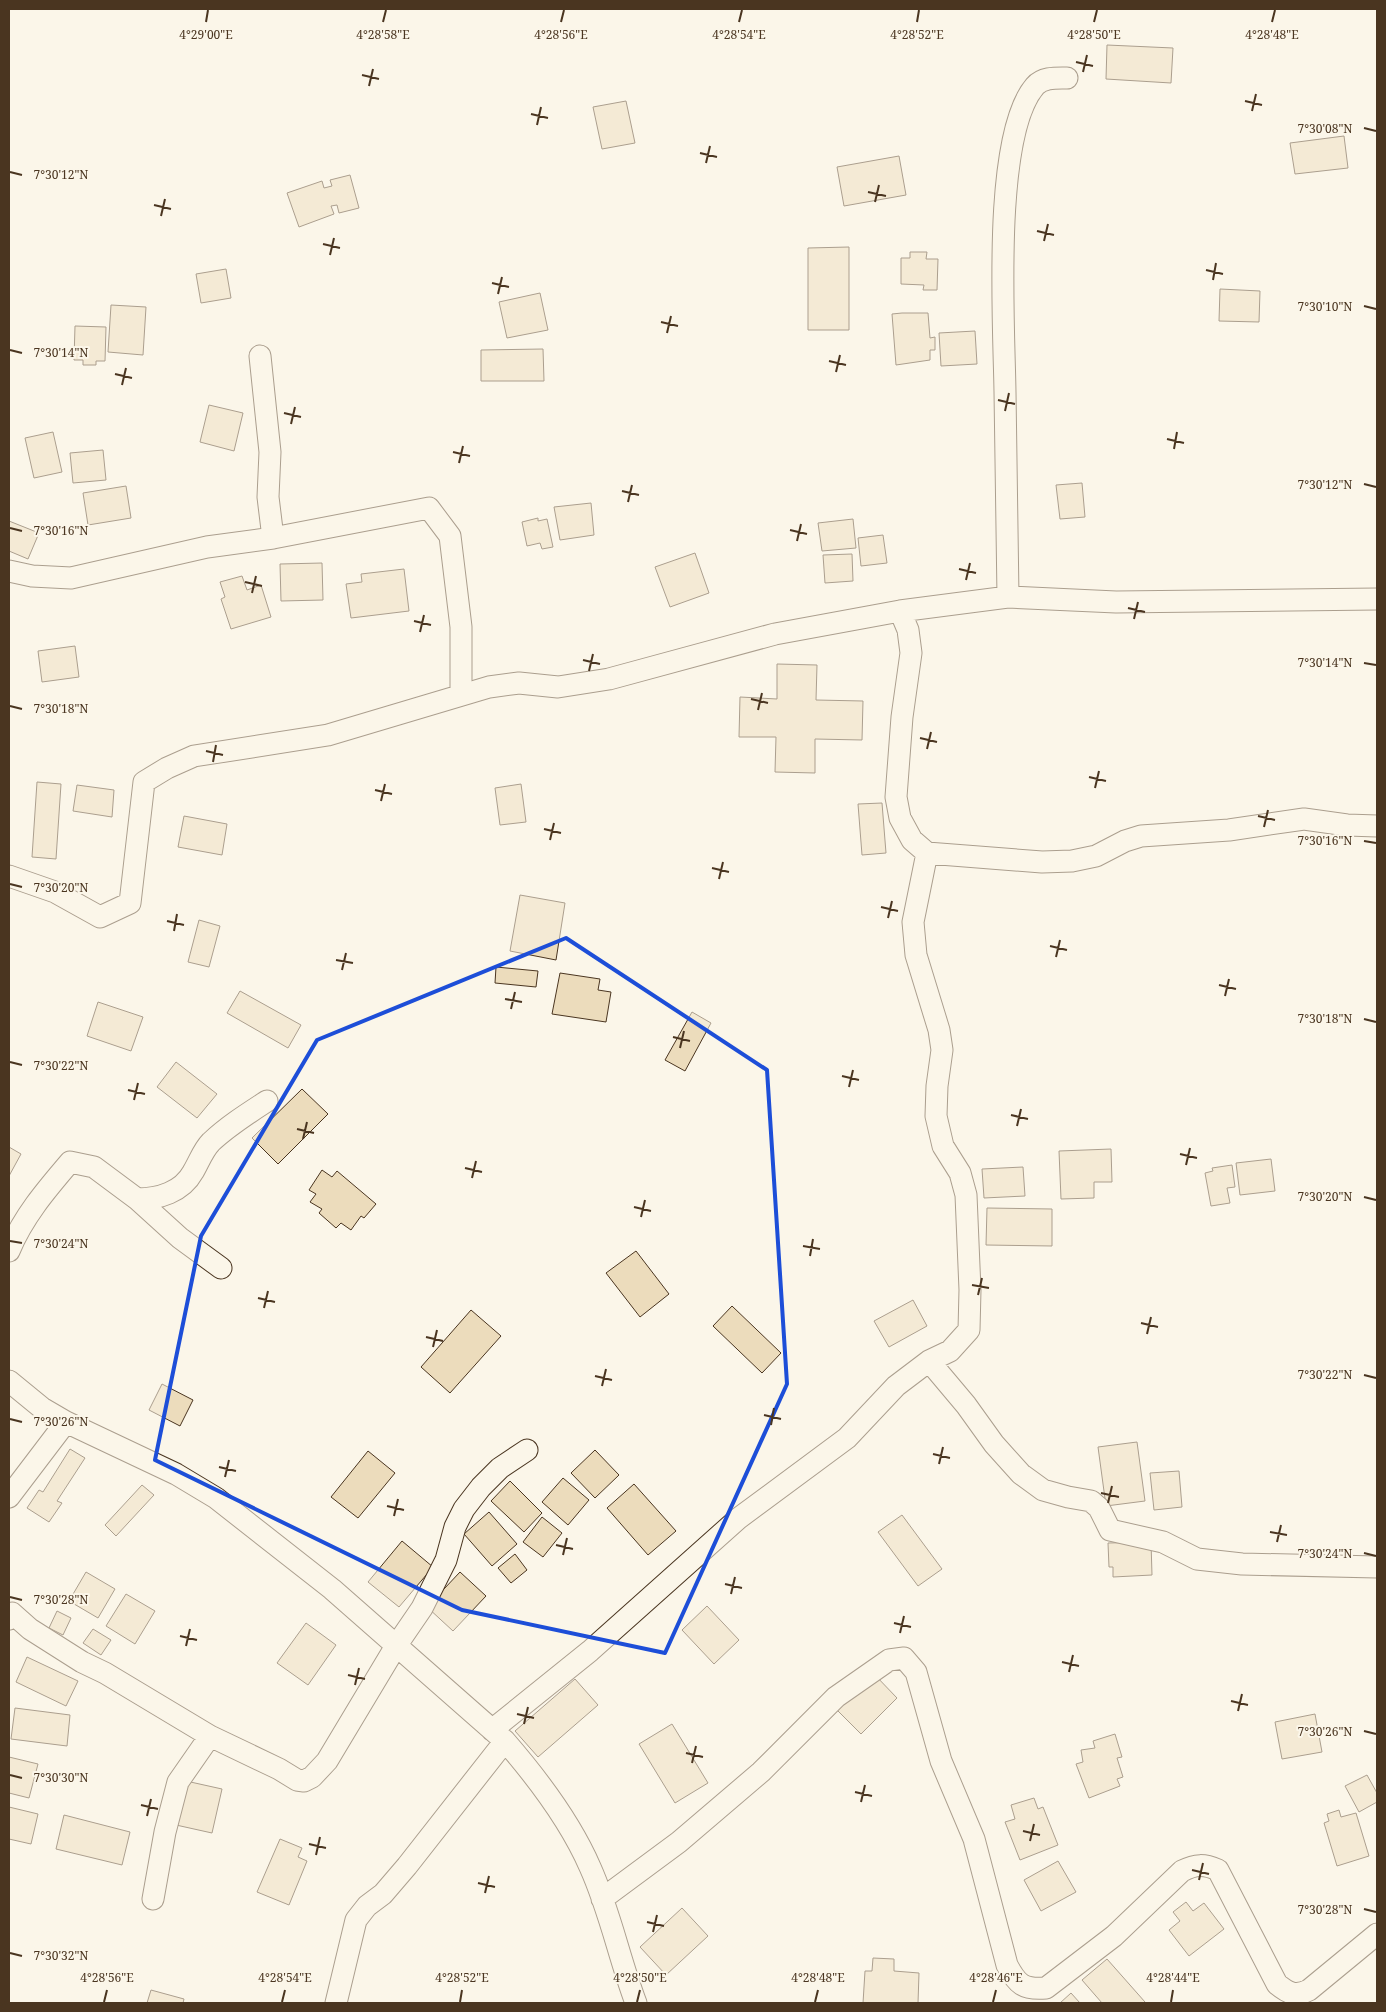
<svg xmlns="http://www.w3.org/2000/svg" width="1386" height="2012" viewBox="0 0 1386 2012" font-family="'Noto Serif',serif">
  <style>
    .building { fill: #ecdcbc; stroke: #4a3520 }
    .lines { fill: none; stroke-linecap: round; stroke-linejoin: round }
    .minor-casing { stroke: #4a3520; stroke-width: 23 }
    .minor { stroke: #fbf6e9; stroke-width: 21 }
    .marked { fill: none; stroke: #1d4ed8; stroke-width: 4; stroke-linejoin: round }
    .ticks { fill: none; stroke: #4a3520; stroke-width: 2 }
    .ticks-label { font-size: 12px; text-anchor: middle; fill: #4a3520; stroke: #fbf6e9; stroke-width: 4; stroke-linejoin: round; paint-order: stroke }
  </style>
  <rect width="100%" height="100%" fill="#fbf6e9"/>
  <path class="building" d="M1107,45L1173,48L1171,83L1106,79Z
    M626,101L635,143L602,149L593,107Z
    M1344,136L1348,168L1295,174L1290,143Z
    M899,156L906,195L844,206L837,167Z
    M350,175L359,208L339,213L337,205L331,206L334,214L299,227L287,193L322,181L324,188L332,186L330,180Z
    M849,247V330H808V248Z
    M910,252H927L926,259H938L937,290H923L924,285L901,284V258H910Z
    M226,269L231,298L201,303L196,274Z
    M1220,289L1260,291L1259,322L1219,321Z
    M540,293L548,330L507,338L499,302Z
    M111,305L146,307L143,355L108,352Z
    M902,313H928L930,338L935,337V350H930V360L896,365L892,314Z
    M75,326L106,327L105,361H96V365H83V360H74Z
    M975,331L977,364L941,366L939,333Z
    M543,349L544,381H481V350Z
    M209,405L243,413L234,451L200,442Z
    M53,432L62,472L34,478L25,438Z
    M103,450L106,480L73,483L70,453Z
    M1082,483L1085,517L1060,519L1056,485Z
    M126,486L131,518L88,525L83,493Z
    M591,503L594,535L560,540L554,507Z
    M538,518V521L547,519L553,547L542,549L540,543L527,546L522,522Z
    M853,519L856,548L822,551L818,523Z
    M9,521L39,533L28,559L9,551Z
    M883,535L887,563L861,566L858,538Z
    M695,553L709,593L670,607L655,567Z
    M852,554L853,581L825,583L823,555Z
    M322,563L323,600L281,601L280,564Z
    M404,569L409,611L351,618L346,584L362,582L361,574Z
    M242,576L247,590L261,585L271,617L231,629L221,599L225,597L220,582Z
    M75,646L79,677L42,682L38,651Z
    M777,664L817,665L816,700L863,701L862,740L815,739V773L775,772L776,737H739L740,697L777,699Z
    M37,782L61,784L56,859L32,857Z
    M521,784L526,822L500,825L495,788Z
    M77,785L114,790L112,817L73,811Z
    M882,803L886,853L862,855L858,804Z
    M184,816L227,824L222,855L178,847Z
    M520,895L565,903L556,960L510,951Z
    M199,920L220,926L209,967L188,962Z
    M496,967L538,971L536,987L495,983Z
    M560,973L600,979L598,990L611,992L606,1022L552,1014Z
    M240,991L301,1025L288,1048L227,1013Z
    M98,1002L143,1017L131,1051L87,1036Z
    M692,1012L711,1023L685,1071L665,1060Z
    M176,1062L217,1094L197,1118L157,1087Z
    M302,1089L328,1114L278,1164L252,1138Z
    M9,1147L21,1154L9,1176Z
    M1111,1149L1112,1182H1094V1198L1061,1199L1059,1151Z
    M1271,1159L1275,1191L1240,1195L1236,1163Z
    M1232,1165L1235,1187L1227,1188L1230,1203L1211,1206L1205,1173L1213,1171L1212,1168Z
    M1023,1167L1025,1196L984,1198L982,1169Z
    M322,1170L332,1177L337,1171L376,1204L364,1218L361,1216L351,1230L341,1223L336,1228L319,1213L322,1209L310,1202L316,1194L309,1190Z
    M987,1208L1052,1209V1246L986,1245Z
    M636,1251L669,1294L640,1317L606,1273Z
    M913,1300L927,1326L889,1347L874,1321Z
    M732,1306L781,1353L762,1373L713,1326Z
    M471,1310L501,1336L450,1393L421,1367Z
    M162,1384L193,1400L180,1426L149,1410Z
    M1137,1442L1145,1501L1106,1506L1098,1447Z
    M70,1449L85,1458L57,1501L62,1503L49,1522L27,1508L39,1490L43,1492Z
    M595,1450L619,1475L595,1498L571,1473Z
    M368,1451L395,1473L358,1518L331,1497Z
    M1179,1471L1182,1507L1154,1510L1150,1473Z
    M563,1478L589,1500L568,1525L542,1502Z
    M510,1481L542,1513L524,1532L491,1501Z
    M634,1484L676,1531L648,1555L607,1508Z
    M142,1485L154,1495L116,1536L105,1525Z
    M489,1512L517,1544L492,1566L464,1534Z
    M902,1515L942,1569L918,1586L878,1532Z
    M542,1517L562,1533L543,1557L523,1542Z
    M402,1541L433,1567L399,1607L368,1582Z
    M1151,1542L1152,1575L1113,1577V1567H1109L1108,1543Z
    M515,1554L527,1570L511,1583L498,1568Z
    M86,1572L115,1589L98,1618L69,1601Z
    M460,1572L486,1596L453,1631L427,1607Z
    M126,1594L155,1611L135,1644L106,1626Z
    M707,1606L739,1640L714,1664L682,1630Z
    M57,1611L71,1618L63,1635L49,1628Z
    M306,1623L336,1645L308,1685L277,1663Z
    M93,1629L111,1640L101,1655L83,1643Z
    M27,1657L78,1681L66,1706L16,1682Z
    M874,1674L897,1698L861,1734L837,1710Z
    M575,1679L598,1705L538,1757L515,1731Z
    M15,1708L70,1715L67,1746L11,1739Z
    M1315,1714L1322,1752L1282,1759L1275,1722Z
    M672,1724L708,1783L675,1803L639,1744Z
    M1115,1734L1122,1757L1117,1758L1123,1777L1117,1779L1120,1786L1089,1798L1076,1764L1083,1762L1081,1750L1095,1748L1093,1741Z
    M9,1757L38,1764L29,1798L9,1793Z
    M1367,1775L1377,1793V1802L1359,1812L1345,1786Z
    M186,1781L222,1789L212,1833L176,1825Z
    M1034,1798L1038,1809L1043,1807L1058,1845L1020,1860L1005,1822L1015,1819L1011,1805Z
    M9,1807L38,1814L31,1844L9,1839Z
    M1339,1810L1341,1817L1356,1813L1369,1856L1337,1866L1324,1823L1329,1821L1327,1814Z
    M64,1815L130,1832L122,1865L56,1849Z
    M280,1839L302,1848L298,1857L307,1861L289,1905L257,1892Z
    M1058,1861L1076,1892L1041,1911L1024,1880Z
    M1186,1902L1193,1911L1204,1903L1224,1929L1189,1956L1169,1930L1180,1921L1173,1912Z
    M682,1908L708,1936L666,1975L640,1947Z
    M873,1958L894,1959V1971L919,1973L918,2003H863L865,1971H872Z
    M1107,1959L1145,2002L1143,2003H1102L1082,1980Z
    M151,1990L184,1999L183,2003H147Z
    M1071,1993L1080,2003H1060Z"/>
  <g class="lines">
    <defs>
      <path id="minor" d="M260,356L270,452L268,497L273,538L429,508L450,536L461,627V695
        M9,571L32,576L71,578L207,547L273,538
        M1008,597C1007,528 1006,460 1005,392C1004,324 992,136 1035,86C1043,77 1056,78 1067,78
        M900,611L908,630L911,653L902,717L896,797L900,818L912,840L927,853L1042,862L1072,861L1096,856L1125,841L1141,836L1229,830L1304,819L1347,825L1377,826
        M9,876L55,892L100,917L130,903L144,782L167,768L194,756L328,735L489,687L519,683L558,687L609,679L775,634L900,611L1008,597L1116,602L1377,599
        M137,1199C159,1199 182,1192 193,1172C199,1162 203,1150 211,1142C228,1126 247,1114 267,1101
        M9,1251C23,1217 46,1190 70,1162L94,1167L137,1199L180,1238L221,1268
        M929,1361L966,1405L994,1444L1021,1474L1043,1490L1068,1497L1091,1501L1099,1508L1110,1530L1163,1542L1197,1559L1242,1564L1377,1567
        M9,1381L42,1408L66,1422L176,1474L216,1498L332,1589L505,1741C538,1779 570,1821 590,1867C610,1911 619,1958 636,2003
        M9,1497L66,1422
        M9,1619L12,1613L30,1629L82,1662L105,1673L210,1736L279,1769L297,1780L304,1781L312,1777L327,1761L396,1646L422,1608L446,1560L455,1527L464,1509L481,1487L500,1468L527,1450
        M492,1730L590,1651L739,1518L847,1438L896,1386L929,1361L950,1351L969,1330L970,1290L966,1195L960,1173L943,1146L936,1116L937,1086L942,1050L939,1030L916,955L913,922L927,853
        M153,1899L165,1832L178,1782L210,1736
        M602,1899L679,1842L761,1772L836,1697L889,1660L904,1658L916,1672L941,1761L974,1839L1007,1965C1017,1984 1023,1990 1046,1988L1114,1936L1182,1871C1196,1864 1204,1864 1218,1870L1277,1984C1288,1993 1295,1997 1309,1990L1377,1934
        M336,2003L356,1920L367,1906L383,1894L407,1866L505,1741"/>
    </defs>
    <use href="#minor" class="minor-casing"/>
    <use href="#minor" class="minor"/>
  </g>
  <path d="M0 0H1386V2012H0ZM566,938L767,1070L787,1384L665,1653L462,1610L155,1460L201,1236L317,1040Z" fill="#fbf6e9" fill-opacity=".55" fill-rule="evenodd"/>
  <path class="marked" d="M566,938L767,1070L787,1384L665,1653L462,1610L155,1460L201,1236L317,1040Z"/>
  <path class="ticks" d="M206,22L208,10M383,22L386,10M561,22L564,10M739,22L742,10M917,22L919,10M1094,22L1097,10M1272,22L1275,10M1076,62L1093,66M1083,72L1087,55M362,75L379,79M369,86L373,69M1245,101L1262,105M1252,111L1256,94M531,114L548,118M537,125L541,107M1364,128L1376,131M700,153L717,157M706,163L710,146M10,172L22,175M868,192L886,196M875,202L879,185M154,205L171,209M161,216L165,199M1037,231L1054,235M1044,241L1048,224M323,244L340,248M330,255L334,238M1206,270L1223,274M1213,280L1216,263M492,283L509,287M498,294L502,277M1364,306L1376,309M661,322L678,326M667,333L671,316M10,350L22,353M829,361L846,365M836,372L840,355M115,374L132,378M122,385L126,368M998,400L1015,404M1005,411L1009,393M284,413L301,417M291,424L295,407M1167,439L1184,443M1174,449L1177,432M453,452L470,456M459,463L463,446M1364,484L1376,487M622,491L639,495M628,502L632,485M10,528L22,531M790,530L807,534M797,541L801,524M959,569L976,573M966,580L970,563M245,582L262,586M252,593L256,576M1128,608L1145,612M1134,619L1138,602M414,621L431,625M420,632L424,615M583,660L600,664M1364,663L1376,665M589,671L593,654M751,699L768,703M10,706L22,709M758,710L762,693M920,738L937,742M927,749L931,732M206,751L223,755M213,762L216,745M1089,777L1106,781M1095,788L1099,771M375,790L392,794M381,801L385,784M1258,816L1275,820M1264,827L1268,810M544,829L561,833M550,840L554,823M1364,841L1376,843M712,868L729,872M719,879L723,862M10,884L22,887M881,907L898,911M888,918L892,901M167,921L184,925M174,931L177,914M1050,946L1067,950M1056,957L1060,940M336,960L353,963M342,970L346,953M1219,985L1236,989M1225,996L1229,979M505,999L522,1002M511,1009L515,992M1364,1019L1376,1022M673,1037L690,1041M680,1048L684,1031M10,1062L22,1065M842,1076L859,1080M849,1087L853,1070M128,1090L145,1094M134,1100L138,1083M1011,1115L1028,1119M1017,1126L1021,1109M297,1129L314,1133M303,1139L307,1122M1180,1154L1197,1158M1186,1165L1190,1148M465,1168L482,1172M472,1178L476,1161M1364,1197L1376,1200M634,1207L651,1211M641,1217L645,1200M10,1241L22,1243M803,1246L820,1249M810,1256L813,1239M972,1285L989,1288M978,1295L982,1278M258,1298L275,1302M264,1308L268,1291M1141,1323L1158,1327M1147,1334L1151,1317M426,1337L443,1341M433,1347L437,1330M1364,1375L1376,1378M595,1376L612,1380M602,1386L606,1369M764,1415L781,1419M10,1419L22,1422M771,1425L774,1408M933,1454L950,1458M939,1464L943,1447M219,1467L236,1471M225,1477L229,1460M1101,1493L1119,1497M1108,1503L1112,1486M387,1506L404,1510M394,1516L398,1499M1270,1532L1287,1535M1277,1542L1281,1525M556,1545L573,1549M1364,1553L1376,1556M563,1555L567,1538M725,1584L742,1588M731,1594L735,1577M10,1597L22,1600M894,1623L911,1627M900,1633L904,1616M180,1636L197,1640M186,1646L190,1629M1062,1662L1079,1666M1069,1672L1073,1655M348,1675L365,1679M355,1685L359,1668M1231,1701L1248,1705M1238,1711L1242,1694M517,1714L534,1718M524,1724L528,1707M1364,1731L1376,1734M686,1753L703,1757M692,1763L696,1746M10,1775L22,1778M855,1792L872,1796M861,1802L865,1785M141,1805L158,1809M147,1816L151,1799M1023,1831L1040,1835M1030,1841L1034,1824M309,1844L326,1848M316,1855L320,1837M1192,1870L1209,1874M1199,1880L1203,1863M478,1883L495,1887M485,1893L489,1876M1364,1909L1376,1912M647,1922L664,1926M653,1932L657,1915M10,1953L22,1956M104,2002L107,1990M282,2002L285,1990M460,2002L462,1990M637,2002L640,1990M815,2002L818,1990M993,2002L996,1990M1171,2002L1173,1990"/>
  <g class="ticks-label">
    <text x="383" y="39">4°28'58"E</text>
    <text x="561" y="39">4°28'56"E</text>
    <text x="739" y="39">4°28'54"E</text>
    <text x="917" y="39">4°28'52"E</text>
    <text x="1094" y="39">4°28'50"E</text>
    <text x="1272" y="39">4°28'48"E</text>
    <text x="206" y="39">4°29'00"E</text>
    <text x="1325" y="133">7°30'08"N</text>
    <text x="61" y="179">7°30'12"N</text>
    <text x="1325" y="311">7°30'10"N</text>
    <text x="61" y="357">7°30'14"N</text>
    <text x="1325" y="489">7°30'12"N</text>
    <text x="61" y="535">7°30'16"N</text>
    <text x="1325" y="667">7°30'14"N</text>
    <text x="61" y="713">7°30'18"N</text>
    <text x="1325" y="845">7°30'16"N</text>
    <text x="61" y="892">7°30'20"N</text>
    <text x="1325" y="1023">7°30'18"N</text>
    <text x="61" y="1070">7°30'22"N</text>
    <text x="1325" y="1201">7°30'20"N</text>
    <text x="61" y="1248">7°30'24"N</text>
    <text x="1325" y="1379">7°30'22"N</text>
    <text x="61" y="1426">7°30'26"N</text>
    <text x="1325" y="1558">7°30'24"N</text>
    <text x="61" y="1604">7°30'28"N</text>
    <text x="1325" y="1736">7°30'26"N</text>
    <text x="61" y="1782">7°30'30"N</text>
    <text x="1325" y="1914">7°30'28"N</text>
    <text x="61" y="1960">7°30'32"N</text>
    <text x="107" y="1982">4°28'56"E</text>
    <text x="285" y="1982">4°28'54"E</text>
    <text x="462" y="1982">4°28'52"E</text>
    <text x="640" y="1982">4°28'50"E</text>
    <text x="818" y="1982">4°28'48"E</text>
    <text x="996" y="1982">4°28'46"E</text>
    <text x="1173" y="1982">4°28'44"E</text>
  </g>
  <rect width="1386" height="2012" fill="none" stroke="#4a3520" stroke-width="20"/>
</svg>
